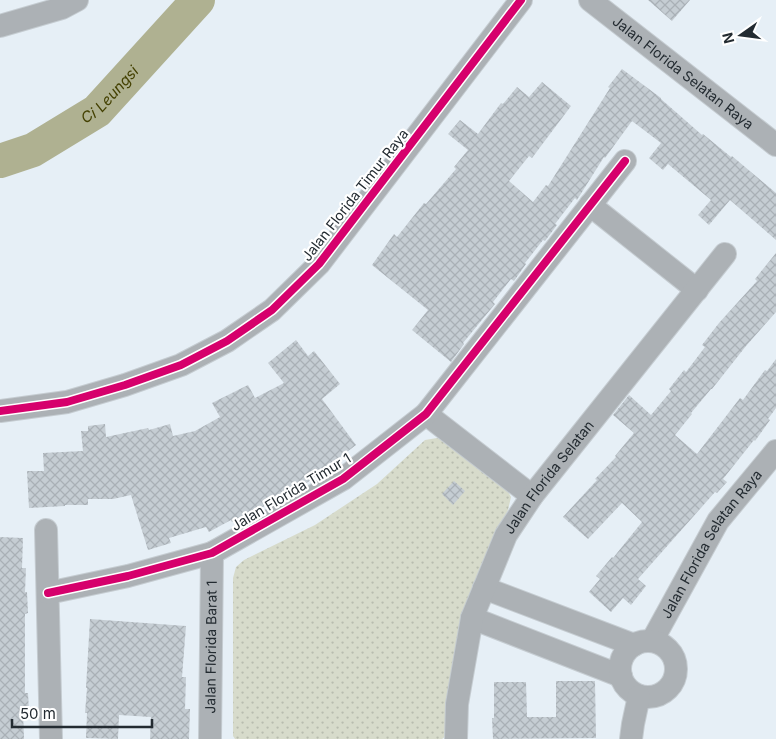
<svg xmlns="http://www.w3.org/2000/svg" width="776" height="739" viewBox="0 0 776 739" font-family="Inter,sans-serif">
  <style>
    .park { fill: url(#park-dots) }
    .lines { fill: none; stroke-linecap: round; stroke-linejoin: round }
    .river { stroke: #afb191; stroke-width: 34 }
    .building { fill: url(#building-cross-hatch) }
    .minor-casing { stroke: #c5ccd1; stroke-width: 24 }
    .minor { stroke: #acb1b5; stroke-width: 22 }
    .cycleway-casing { stroke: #fff; stroke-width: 11 }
    .cycleway { stroke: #d6006c; stroke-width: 8 }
    .labels { text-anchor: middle; stroke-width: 4.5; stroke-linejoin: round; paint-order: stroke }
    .street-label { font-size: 14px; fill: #232b31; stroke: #fff }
    .water-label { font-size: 15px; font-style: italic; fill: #444102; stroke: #fff }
  </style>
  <defs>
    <pattern id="park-dots" width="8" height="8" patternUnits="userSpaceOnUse" patternTransform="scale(1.25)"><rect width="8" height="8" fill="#d7dbcb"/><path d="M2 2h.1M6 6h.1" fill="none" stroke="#b8bcaf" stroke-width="1.8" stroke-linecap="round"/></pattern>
    <pattern id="building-cross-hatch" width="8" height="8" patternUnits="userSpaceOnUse" patternTransform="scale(1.25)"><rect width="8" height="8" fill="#c5cdd3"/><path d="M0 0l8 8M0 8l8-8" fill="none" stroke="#a9b0b6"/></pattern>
  </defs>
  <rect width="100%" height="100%" fill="#e6eff6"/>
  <path class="park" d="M437,438L449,443L505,486L511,497L508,510L480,567L479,614L446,736L442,739H235L233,736V578L236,567L244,560L315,525L377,484L425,440Z"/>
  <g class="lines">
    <path class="river" id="s1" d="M0,161L33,150L97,111L198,0"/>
  </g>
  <path class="building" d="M648,0H690L672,21Z
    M622,69L661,98V99L702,135L703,134L731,157L732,156L776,193V240L730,200L709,225L698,215L711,200L668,164L663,170L649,158L661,143L632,121L605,158L604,157L577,200L575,198L555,224L557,225L545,241L543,240L525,263L526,264L514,281L511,279L493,302L495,304L463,343L464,344L451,362L412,330L428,310L372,265L394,234L397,237L424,203L426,204L456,169L454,167L468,150L448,134L460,120L478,134L501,103L503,104L517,87L529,97L542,82L571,106L532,158L529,156L509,181L533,202L546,185L548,186L610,88L608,87Z
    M776,253V312L746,346L712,389H711L691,413L692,414L675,435L697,454L740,398L743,400L765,370L767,371L776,359V408L768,419L770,420L755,441L754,440L723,479L727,482L717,493L715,492L638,579L646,586L631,605L623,598L611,612L589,592L600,579L596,576L612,557L613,558L642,522L622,503L588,539L563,517L597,480L595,479L616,457L615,456L634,433L613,415L629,395L651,415L671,391L669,389L684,370L686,372L705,347L702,345L719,323L757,281L755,279Z
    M296,340L308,356L314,351L340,384L322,399L356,445L308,482L291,491L254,512L253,510L232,522L231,520L209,532L206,527L169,538L171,543L148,550L131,495L113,499H88V505H65V506L29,508L27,471H44L43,453L83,451L81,431H88V426L105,424L106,437L148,428L149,430L170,424L173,436L195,431L220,417L212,403L248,385L255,398L284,383L268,363Z
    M454,481L465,491L453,505L442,494Z
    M0,537L23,538L22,568H26L25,592H27L28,613L25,614V693H28L29,711H23L24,739H0Z
    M90,619L186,626L182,677H186L185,709H190L189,739H150L151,717L119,715L118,739L86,738L87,713H85L87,688H86Z
    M556,681H595L596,738L493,739L492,718H494V682H526L527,717H556Z"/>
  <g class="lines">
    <defs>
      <g id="minor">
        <path id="s2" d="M590,0L776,145"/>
        <path d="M0,26L62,8L77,0"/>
        <path d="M590,205L697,290"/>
        <path d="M0,411L67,402L125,385L181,365L227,341L272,310L319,264L521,0"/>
        <path d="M426,414L532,496"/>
        <path d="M46,530L51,739"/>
        <path d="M484,588L634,645"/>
        <path d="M48,593L128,576L212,553L343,479L426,414L625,161"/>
        <path d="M472,618L621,676"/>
        <path id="s3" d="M652,641L718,521L776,451"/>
        <circle cx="648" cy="669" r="28"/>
        <path id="s4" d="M210,739L212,553"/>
        <path id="s5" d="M456,739L457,704L472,618L506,535L532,496L725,254"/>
        <path d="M631,739L633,724L639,696"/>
      </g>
    </defs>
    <use href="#minor" class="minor-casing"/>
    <use href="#minor" class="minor"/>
    <defs>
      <path id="cycleway" d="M0,411L67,402L125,385L181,365L227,341L272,310L319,264L521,0
        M48,593L128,576L212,553L343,479L426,414L625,161"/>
    </defs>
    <use href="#cycleway" class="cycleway-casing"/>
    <use href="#cycleway" class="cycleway"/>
  </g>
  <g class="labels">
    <g class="street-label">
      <text dy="5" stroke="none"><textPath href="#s2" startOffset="118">Jalan Florida Selatan Raya</textPath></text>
      <text transform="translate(355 195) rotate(-52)" y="5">Jalan Florida Timur Raya</text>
      <text dy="5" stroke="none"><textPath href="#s5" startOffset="284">Jalan Florida Selatan</textPath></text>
      <text transform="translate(291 492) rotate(-31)" y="5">Jalan Florida Timur 1</text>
      <text dy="5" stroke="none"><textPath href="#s3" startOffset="114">Jalan Florida Selatan Raya</textPath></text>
      <text dy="5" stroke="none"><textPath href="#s4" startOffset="92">Jalan Florida Barat 1</textPath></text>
    </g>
    <g class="water-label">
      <text dy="5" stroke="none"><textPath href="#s1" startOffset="130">Ci Leungsi</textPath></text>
    </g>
  </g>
  <g transform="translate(741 35) rotate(256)" stroke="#ffffff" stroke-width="4" paint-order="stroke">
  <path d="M0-4L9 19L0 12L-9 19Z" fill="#232b31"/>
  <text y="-8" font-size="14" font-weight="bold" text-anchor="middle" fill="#232b31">N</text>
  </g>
  <path d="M12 719v8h140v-8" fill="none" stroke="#232b31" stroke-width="2.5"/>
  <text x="20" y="719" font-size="15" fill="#232b31" stroke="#ffffff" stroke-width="4" paint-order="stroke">50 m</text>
</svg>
